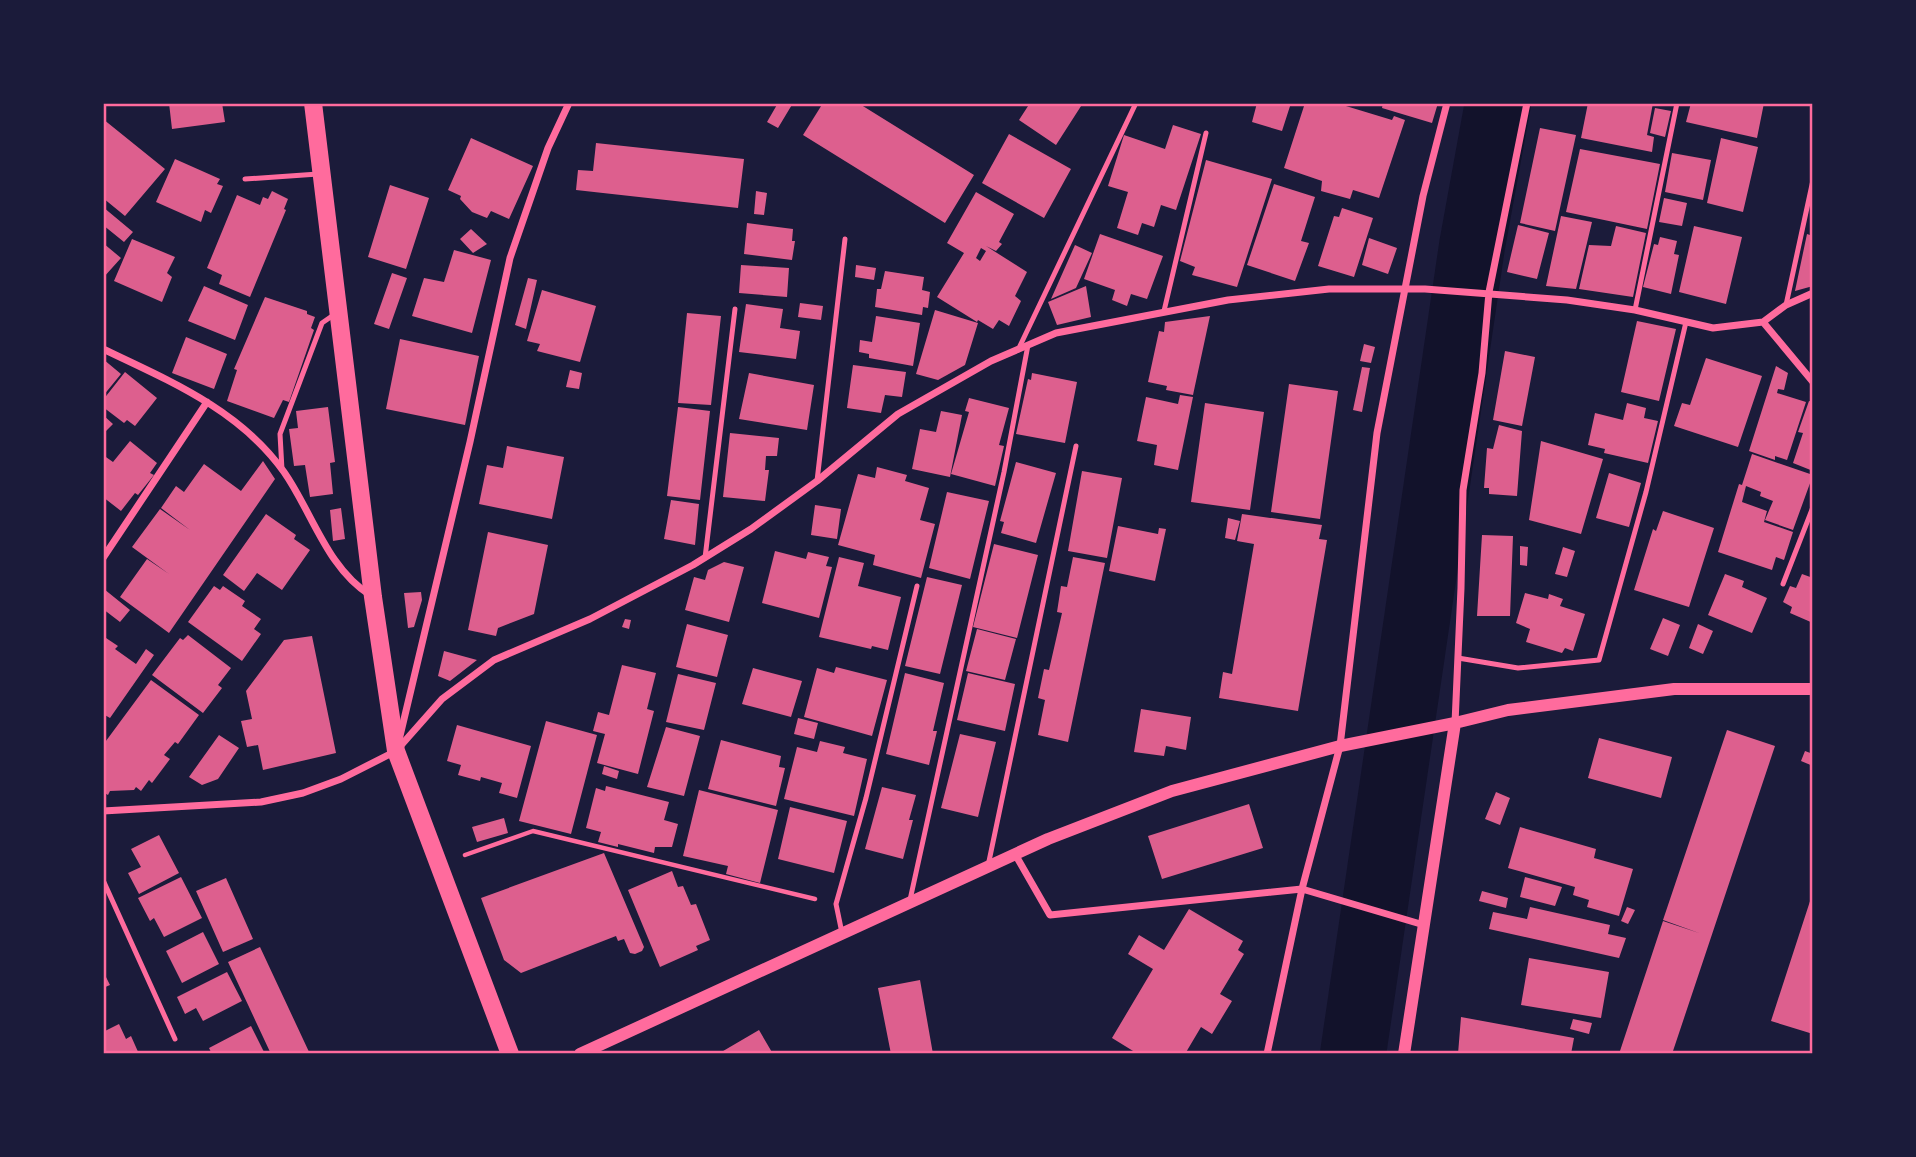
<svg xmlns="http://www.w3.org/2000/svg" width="1916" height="1157" viewBox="0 0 1916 1157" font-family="Raleway,sans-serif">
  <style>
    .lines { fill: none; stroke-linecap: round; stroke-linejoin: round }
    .river { stroke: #12122b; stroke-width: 66 }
    .building { fill: #dd5f8e; fill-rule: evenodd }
    .path { stroke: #ff6b9d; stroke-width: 4.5 }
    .service { stroke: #ff6b9d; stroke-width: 5 }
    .minor { stroke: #ff6b9d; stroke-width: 7 }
    .tertiary { stroke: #ff6b9d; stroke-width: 12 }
    .primary { stroke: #ff6b9d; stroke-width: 18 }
    .neatline { fill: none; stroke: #ff6b9d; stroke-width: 2.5 }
  </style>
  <rect width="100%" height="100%" fill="#1b1b3a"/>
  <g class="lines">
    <path class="river" d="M1353,1054L1472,246L1498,103"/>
  </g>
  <path class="building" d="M169,103H222L225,122L172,129Z
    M778,103H793L778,128L767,122Z
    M823,103H858L974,175L945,223L803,135Z
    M1030,103H1083L1056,145L1019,120Z
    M1257,103H1291L1282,131L1252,122Z
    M1305,103H1336L1392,120L1394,116L1405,120L1379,198L1353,190L1350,199L1321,191L1322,181L1284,168Z
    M1383,103H1438L1432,123L1382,108Z
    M1588,103H1653L1647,135L1654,137L1652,152L1581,138Z
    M1691,103H1764L1757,138L1686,122Z
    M1655,108L1671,111L1665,137L1650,133Z
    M103,119L165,169L125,216L103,198Z
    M1173,125L1201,134L1176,210L1161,205L1154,227L1142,223L1138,235L1117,228L1128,192L1108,186L1124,135L1165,149Z
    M1540,128L1576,135L1555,231L1520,223Z
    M1009,134L1071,169L1044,218L982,183Z
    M471,138L533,166L509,219L491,211L487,218L472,212L460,199L461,196L448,190Z
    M1721,138L1758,147L1743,212L1707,203Z
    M596,143L744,159L738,208L576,190L578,170L593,171Z
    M1580,149L1660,164L1647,229L1566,212Z
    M1672,153L1711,160L1703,200L1665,192Z
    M175,159L220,179L217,184L223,186L211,213L205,210L201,222L156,202Z
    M1206,160L1272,179L1237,287L1192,275L1195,267L1180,261Z
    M1274,184L1315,197L1301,241L1309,243L1295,281L1247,265Z
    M390,185L429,198L406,269L368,257Z
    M272,191L288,199L284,209L286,210L250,297L219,284L222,275L207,268L237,195L260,205L263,197L268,199Z
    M756,191L767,193L764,215L754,214Z
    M976,192L1014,214L999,242L1002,244L996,251L986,246L1027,272L1015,296L1021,301L1009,326L999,320L993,329L978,320L977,322L937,297L964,253L947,243ZM981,248L986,251L980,261L976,258Z
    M1664,198L1687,203L1682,226L1659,222Z
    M103,207L133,232L124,242L103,225Z
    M1342,208L1373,218L1354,277L1318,266L1334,216L1339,217Z
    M1561,216L1592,222L1576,289L1546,286Z
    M747,223L793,229L792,241H795L792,260L744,254Z
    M1518,225L1549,233L1537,279L1507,272Z
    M1616,226L1646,233L1633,297L1579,289L1589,245L1611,246Z
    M1694,226L1742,237L1726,304L1679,292Z
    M471,229L487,244L473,253L460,239Z
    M1100,234L1163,256L1147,299L1131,294L1127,306L1112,300L1115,290L1084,279Z
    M1807,234L1813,236V286L1795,291Z
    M1660,237L1677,241L1674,254L1679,255L1671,294L1643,287L1654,244L1658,245Z
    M1369,238L1397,248L1388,274L1362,265Z
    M132,239L175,257L167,273L172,277L162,302L114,281Z
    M103,243L121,258L103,278Z
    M1075,245L1092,253L1076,288L1051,299Z
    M454,250L491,260L472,333L412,316L424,278L444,282Z
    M741,265L789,268L787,297L739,293Z
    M856,265L876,268L874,280L855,277Z
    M885,271L924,277L922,290L930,292L928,308L923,307L922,315L875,307L877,289H881Z
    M392,273L407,278L389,329L374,324Z
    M528,278L537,280L526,329L515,325Z
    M204,286L248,305L235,340L188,321Z
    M1086,286L1091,317L1057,325L1048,302Z
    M542,290L596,306L580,362L537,351L540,344L527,341Z
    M265,297L307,311V314L315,317L311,328L314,330L289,402L283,400L274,418L227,401L237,370L234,369Z
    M800,303L823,306L821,320L798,317Z
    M746,304L783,309L780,328L800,331L796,359L739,352Z
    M935,310L978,323L965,365L938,380L916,374Z
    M687,313L721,316L711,405L678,403Z
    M876,316L920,323L913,366L869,358V354L859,352L860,340L872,342Z
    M1210,316L1193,395L1166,390L1167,386L1148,382L1159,331L1164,332L1165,322Z
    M1637,321L1676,329L1659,401L1621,392Z
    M186,337L227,354L214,389L172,373Z
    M400,339L479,356L465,425L386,409Z
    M1364,344L1375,347L1371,363L1360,361Z
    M1505,351L1535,357L1522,426L1493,420Z
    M1706,358L1762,376L1738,447L1674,426L1682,403L1690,405Z
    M103,359L121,374L103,396Z
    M853,365L906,372L902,397L885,395L881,413L847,408Z
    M1776,366L1788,373L1784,390L1778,389L1777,393L1806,402L1787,460L1775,456V460L1749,451Z
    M1362,367L1370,368L1362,412L1353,410Z
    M570,370L582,373L579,389L566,387Z
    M125,372L157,398L135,426L127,420L124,423L103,407V400Z
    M749,373L814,385L807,430L739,419Z
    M1032,373L1077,382L1065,443L1016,434L1028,379L1031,380Z
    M1289,384L1338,391L1320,519L1271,512Z
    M1180,395L1193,397L1178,470L1154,465L1157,445L1137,441L1146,397L1178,404Z
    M969,398L1009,408L999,445L1004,446L995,486L951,474L969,412L965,411Z
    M1809,401L1813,402V471L1793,463L1803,433L1798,432Z
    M1205,403L1264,412L1250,510L1191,502Z
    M1627,403L1646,408L1644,418L1658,421L1648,463L1604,453L1605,449L1588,445L1595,413L1623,420Z
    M328,407L335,462L330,463L333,494L310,497L305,465L294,466L289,429L298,428L296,411Z
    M678,407L710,411L700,500L667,496Z
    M941,411L962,415L950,477L912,469L920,429L936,432Z
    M103,415L113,424L103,434Z
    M1499,425L1522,431L1517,496L1489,494V488H1484L1487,448L1493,449Z
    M730,433L779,438L777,456H766L765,470H769L765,501L723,497Z
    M130,441L157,463L150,473L154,475L138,495L135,493L121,511L103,497V455L113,462Z
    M1541,441L1603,459L1581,534L1529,520Z
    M507,446L564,457L552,519L479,504L487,465L503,468Z
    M1752,454L1813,475L1793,530L1765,520L1773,501L1760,496L1761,492L1746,486L1742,502L1767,511L1764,522L1793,532L1784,560L1776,557L1772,570L1718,552L1739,484L1742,485Z
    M263,461L275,479L169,633L120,597L147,559L169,574L132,547L160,509L190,530L161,508L176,486L184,492L204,464L241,491Z
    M1016,462L1056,473L1036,543L1001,533L1004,522L1000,521Z
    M877,467L907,475L905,481L929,488L920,520L935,524L921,578L873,565L875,555L838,545L858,474L875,478Z
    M1082,471L1122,478L1107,558L1068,551Z
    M1609,473L1641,483L1629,527L1596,518Z
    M947,492L989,501L970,579L929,568Z
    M671,500L699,504L695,545L664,539Z
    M815,505L841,509L837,539L811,535Z
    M341,508L345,539L333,541L330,510Z
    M1663,511L1714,528L1689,607L1634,590L1653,529L1656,531Z
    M266,514L296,535L294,539L310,550L282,590L257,573L244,591L223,575Z
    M1242,514L1322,525L1319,539L1327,540L1298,711L1219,698L1223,672L1232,674L1254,544L1237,541Z
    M1228,518L1240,521L1235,540L1225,538Z
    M1118,526L1158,534L1159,528L1166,529L1155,581L1109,571Z
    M488,532L548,545L534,614L498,628L496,636L468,630Z
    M1482,535L1513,536L1510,616H1477Z
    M994,544L1038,555L1017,638L973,627Z
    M1520,546L1528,547L1527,566L1520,565Z
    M1563,547L1575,551L1567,577L1555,574Z
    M775,551L806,559L808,552L829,557L826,566L832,567L819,618L762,603Z
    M839,557L864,563L858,586L901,597L888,650L872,646L871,649L819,637Z
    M1073,557L1105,563L1068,742L1038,735L1045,700L1038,698L1044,669L1049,670L1062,613L1057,612L1061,586L1067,587Z
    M724,562L744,567L729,622L685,610L694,577L705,580L708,570Z
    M1725,574L1744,581L1742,587L1767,598L1752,633L1708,615Z
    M1802,574L1813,578V623L1790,613L1792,607L1783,602L1790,586L1796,588Z
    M927,577L962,585L940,674L905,666Z
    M214,586L220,590L223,586L245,601L242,606L261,619L254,629L261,634L242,661L188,622Z
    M104,589L130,610L120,622L103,609Z
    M421,592L422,600L414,627L408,628L404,593Z
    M1525,593L1548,599L1549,594L1563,599L1560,606L1585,614L1573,651L1565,648L1562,653L1526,642L1530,629L1516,623Z
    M1663,618L1680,625L1668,656L1650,649Z
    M625,619L631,620L629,629L622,627Z
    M687,624L728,635L717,677L676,667Z
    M1698,624L1713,631L1703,654L1689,648Z
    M977,629L1016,639L1005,680L966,671Z
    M188,635L231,668L218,685L222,688L203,713L152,675L180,638L183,640Z
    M103,636L118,646L115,649L136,664L146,649L154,655L110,718L103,714Z
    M312,636L336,753L263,770L258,745L247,747L241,721L252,719L246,691L284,640Z
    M444,651L477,660L450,681L438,676Z
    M622,665L656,673L647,709L654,711L638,774L597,763L605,734L593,731L598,712L609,715Z
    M836,667L887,680L872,736L804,717L817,668L834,673Z
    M753,668L802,681L791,717L742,704Z
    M905,673L944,683L933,731H937L929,765L886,754Z
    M968,673L1015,684L1005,731L957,720Z
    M678,674L716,683L704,730L666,722Z
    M151,680L199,715L178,744L175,742L164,755L170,759L152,783L149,780L141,791L136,787L134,790L110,791L108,795L103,792V745Z
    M1141,709L1191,717L1186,750L1166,746L1164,756L1134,752Z
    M798,718L818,723L814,739L794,734Z
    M546,721L597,735L571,834L519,821Z
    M457,725L531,746L517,798L499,793L502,783L481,777L480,781L458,775L461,765L447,761Z
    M666,727L700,736L684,796L647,787Z
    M1727,730L1775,746L1672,1054H1619L1663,921L1699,933L1663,920Z
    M960,734L996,742L978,817L941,808Z
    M219,735L239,748L218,779L202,785L189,777Z
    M1599,738L1672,757L1661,798L1588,778Z
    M721,740L781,756L779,767L785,768L776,806L708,789Z
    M820,741L845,747L843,753L867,759L854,816L784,799L797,747L817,752Z
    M1805,751L1813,754V766L1801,761Z
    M604,766L619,771L617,779L602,774Z
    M606,786L669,802L664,820L678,824L672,847H655L654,853L618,844V847L598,842L601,832L586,828L596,788L605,791Z
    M882,787L916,795L909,820H913L903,859L865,849Z
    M699,790L778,810L760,883L726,874L728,866L683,856Z
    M1496,792L1510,798L1500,825L1485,819Z
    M1249,804L1263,848L1162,879L1148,836Z
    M790,807L847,821L834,873L778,859Z
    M504,818L508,833L477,842L472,827Z
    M1520,827L1596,849L1594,858L1633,869L1619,916L1587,907L1589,900L1573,895L1575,887L1508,868Z
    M159,835L179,873L139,894L128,873L141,867L131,849Z
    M604,853L644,947L642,951L635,954L630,953L624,939L618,941L616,936L521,973L504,960L481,898Z
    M672,871L678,887L683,886L691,905L696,904L710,940L696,946L698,950L660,967L628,890Z
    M181,877L202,918L164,937L154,918L150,921L138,898Z
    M1525,877L1562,887L1555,906L1520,897Z
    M226,878L253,939L223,952L196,891Z
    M1482,891L1508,898L1506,908L1479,901Z
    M1812,895H1813V1034L1771,1021Z
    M1530,907L1610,925L1608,934L1626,938L1619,958L1489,929L1493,912L1527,919Z
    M1627,907L1635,910L1628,924L1621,921Z
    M1189,909L1243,941L1238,950L1244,954L1220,994L1232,1001L1212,1034L1201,1027L1185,1054H1138L1112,1038L1153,969L1128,954L1139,935L1164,950Z
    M203,932L219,964L182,983L166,951Z
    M260,947L310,1054H271L228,962Z
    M1529,958L1609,972L1601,1018L1521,1005Z
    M103,971L110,985L103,988Z
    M227,972L242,1001L203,1021L196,1008L185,1014L177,997Z
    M920,980L933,1054H891L878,988Z
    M1461,1017L1574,1038L1571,1054H1458Z
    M1573,1019L1592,1023L1589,1034L1570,1029Z
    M119,1024L126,1039L131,1036L139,1054H103V1032Z
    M251,1026L265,1054H212L209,1048Z
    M759,1030L773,1054H718Z"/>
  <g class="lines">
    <path class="path" d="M465,855L533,831L815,899"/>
    <path class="service" d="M245,179L318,174
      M1786,305L1813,180
      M1635,310L1677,103
      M1164,311L1206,133
      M1018,350L1136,103
      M282,470L280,434L322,323L335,314
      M817,481L845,239
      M705,558L735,309
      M1783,584L1813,507
      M1458,658L1518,668L1599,660L1646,492L1686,322
      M988,866L1076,446
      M103,880L175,1039
      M910,900L1004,472L1028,345
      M842,933L836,904L866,798L917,586"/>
    <path class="minor" d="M1763,322L1813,382
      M103,349C170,381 240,410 284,472C312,512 327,568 370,595
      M103,558L207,402
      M1455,723L1461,588L1463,490L1482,373L1489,292L1527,103
      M400,736L470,442L510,258L548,148L569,103
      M103,811L261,802L303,793L341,779L396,751L442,699L494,660L590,619L693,565L751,529L817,481L898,414L991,361L1056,333L1228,300L1329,289H1425L1567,300L1635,310L1713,328L1763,322L1786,305L1813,293
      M1015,854L1050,915L1302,889L1424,925
      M1267,1054L1302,889L1340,746L1377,433L1423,196L1447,103"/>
    <path class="tertiary" d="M580,1054L1048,839L1172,791L1340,746L1455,723L1508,710L1674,689H1813
      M1404,1054L1455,723"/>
    <path class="primary" d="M313,103L373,597L396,751L510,1054"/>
  </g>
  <rect width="1916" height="1157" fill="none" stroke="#1b1b3a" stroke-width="210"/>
  <rect x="105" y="105" width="1706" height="947" class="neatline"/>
</svg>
